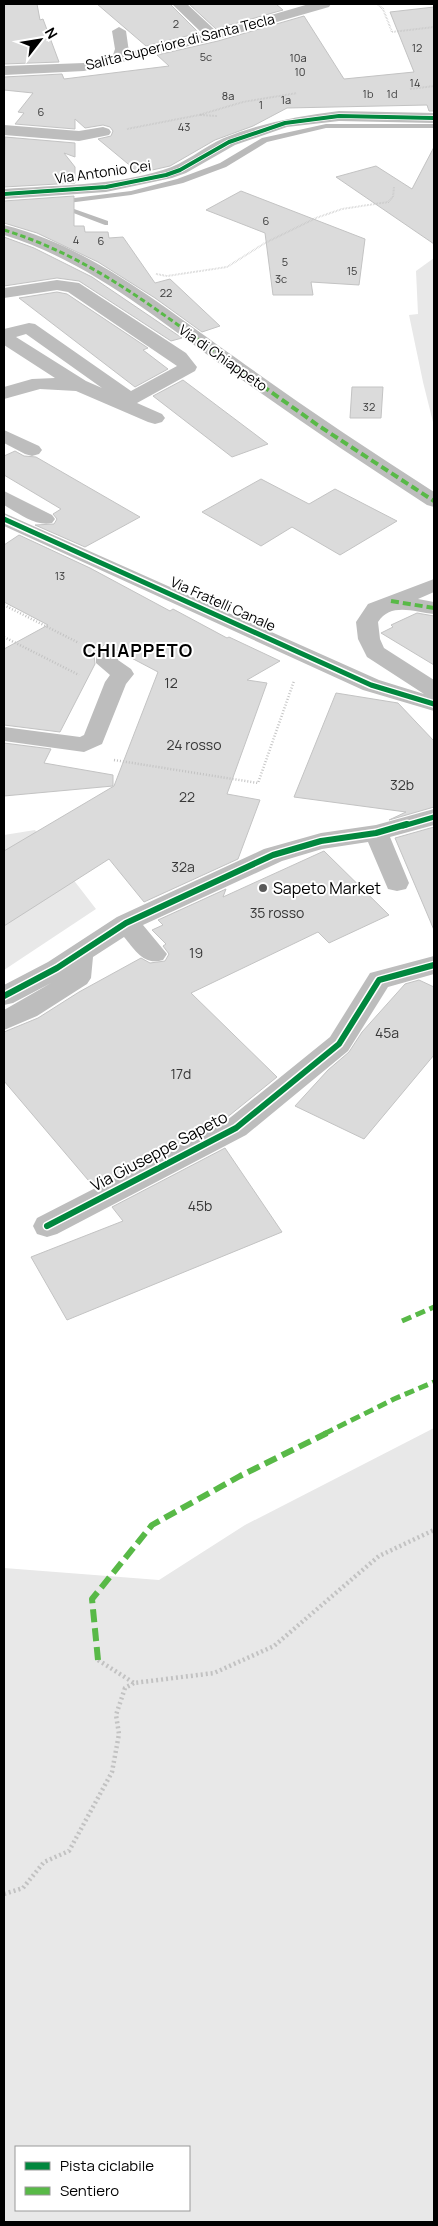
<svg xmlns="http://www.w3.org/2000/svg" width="438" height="2226" viewBox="0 0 438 2226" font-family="Manrope,sans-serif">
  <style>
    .green { fill: #e8e8e8; fill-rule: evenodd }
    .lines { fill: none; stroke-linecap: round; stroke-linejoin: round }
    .stream { fill: #bababa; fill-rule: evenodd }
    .building { fill: #dbdbdb; stroke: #c3c3c3 }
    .path-far2 { stroke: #c2c2c2; stroke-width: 2; stroke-dasharray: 0.5 1; stroke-linecap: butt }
    .path-far1 { stroke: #c2c2c2; stroke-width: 2.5; stroke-dasharray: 1 2; stroke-linecap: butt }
    .path { stroke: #c2c2c2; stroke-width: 4.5; stroke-dasharray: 2 3; stroke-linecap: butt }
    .street { fill: #bdbdbd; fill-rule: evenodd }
    .quiet-far3 { stroke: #58b947; stroke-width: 3; stroke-dasharray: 5.5 3; stroke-linecap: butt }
    .quiet-far2 { stroke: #58b947; stroke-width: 4; stroke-dasharray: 8 4; stroke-linecap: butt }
    .quiet-far1 { stroke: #58b947; stroke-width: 5; stroke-dasharray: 10 5; stroke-linecap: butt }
    .quiet { stroke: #58b947; stroke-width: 6; stroke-dasharray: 13 6; stroke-linecap: butt }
    .cycleway-far2-casing { stroke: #fff; stroke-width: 5.5 }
    .cycleway-far1-casing { stroke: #fff; stroke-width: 8 }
    .cycleway-casing { stroke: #fff; stroke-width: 9 }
    .cycleway-far2 { stroke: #00873e; stroke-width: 4 }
    .cycleway-far1 { stroke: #00873e; stroke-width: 5 }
    .cycleway { stroke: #00873e; stroke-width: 6 }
    .poi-dot { fill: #595959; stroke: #fff; stroke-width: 2 }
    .labels { text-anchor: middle; stroke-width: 4; stroke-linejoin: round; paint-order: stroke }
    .far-number-label { font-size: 11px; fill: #373737 }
    .far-street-label { font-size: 14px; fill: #000; stroke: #fff }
    .number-label { font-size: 14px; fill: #373737 }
    .poi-label { font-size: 16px; fill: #000; stroke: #fff; text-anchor: start }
    .street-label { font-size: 16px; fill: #000; stroke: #fff }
    .far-district-label { font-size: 18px; font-weight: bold; letter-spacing: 1px; fill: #000; stroke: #fff }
  </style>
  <rect width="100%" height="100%" fill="#fff"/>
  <path class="green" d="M434,258V426L423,382L409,315L418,314L416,271Z
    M35,830L96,909L4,970V835Z
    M434,1428V2222H4V1568L159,1580L245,1525ZM16,2147H189V2210H16Z"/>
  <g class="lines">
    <path class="stream" d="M326,124H434V128H326L267,142L226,167L183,183L131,195L60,204L108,221V225H105L55,206L57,204L54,202L58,200L131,191L177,179L220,163L262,138Z"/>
  </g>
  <path class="building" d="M4,4H37L40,20L43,19L59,62L4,64Z
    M97,4H170L199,33L146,46Z
    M189,4H276L283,10L216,29Z
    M434,7V111H429L427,105L287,108L253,126L215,140L170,166L139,173L98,139L111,136L113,131L110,127L103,125L85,128L75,119V129L15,124L24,113L18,112L33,93L4,90V77L62,74L64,79L169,66L157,55L218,41L304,16L344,79L414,72L390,12Z
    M5,137L75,143V157L64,153L75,167V183L4,187Z
    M434,147V244L336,177L376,166L412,189Z
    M241,191L365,239L359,285L311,282L313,295H273L265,233L206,210Z
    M74,196V226H84L85,232H108L109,238L123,237L155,283L170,279L220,326L202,332L155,298L98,262L37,233L4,223V201Z
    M4,237L34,248L92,277L182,338L171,341L79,281L57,278L4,286Z
    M57,292L67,294L148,348L143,350L168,369L135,387L19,298Z
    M183,380L268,444L232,457L153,396Z
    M352,387H383L381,418H350Z
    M15,451L24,456L36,457L140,517L85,547L35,525L54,524L57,519L53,514L61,509L4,475V456Z
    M261,479L309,504L335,489L397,521L340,555L292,527L261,546L202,512Z
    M19,535L90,568L170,611L173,609L227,638L229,637L280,661L247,680L267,683L227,794L260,800L238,859L144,902L109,859L4,926V851L114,786L158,672L105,644L94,654L95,664L60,732L4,725V649L48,625L4,602V545Z
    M417,613L434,616V665L381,633L393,627L391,625Z
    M336,693L398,703L434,741V807L389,820L406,812L294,797Z
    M4,743L51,749L44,763L113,775V786L4,796Z
    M434,827V930L395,838Z
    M324,851L389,915L329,943L318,932L191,993L277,1077L225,1119L94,1187L4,1081V1032L38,1018L79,992L141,958L150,963L165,961L169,954L163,946L166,944L152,930L163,925L158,920L226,889L223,897Z
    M419,980L434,987V1055L364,1139L295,1106L328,1070L349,1052L362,1032L405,984Z
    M225,1148L282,1232L67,1320L31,1257L123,1221L112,1207Z"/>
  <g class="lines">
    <path class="path-far2" d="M377,4L383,9L392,32L434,27
      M410,89L434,86
      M200,115L217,116
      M127,129L199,115L243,102L297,93
      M156,274L167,276L227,267L265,243L316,218L342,209L388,202L393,197L394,187"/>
    <path class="path-far1" d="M4,605L79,643
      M4,637L79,675
      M114,760L258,783L294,681"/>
    <path class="path" d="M98,1660L134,1683L214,1673L274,1646L379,1556L434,1530
      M4,1894L23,1888L44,1862L69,1851L112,1772L119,1734L116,1715L125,1688L134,1683"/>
    <path class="street" d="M172,4H187L216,31L309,4H331L329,7L218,39L84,71L4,75V66L84,63L113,55L115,49L112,31L119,27L126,31L129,52L203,34Z
      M339,111L434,113V123L339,121L287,127L235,145L186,173L172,178L106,192L4,199V189C57,185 112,186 163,170C185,164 203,147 224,138C261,123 299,116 339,111Z
      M4,125L79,131L103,127L109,129L111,132L109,135L79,141L4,135Z
      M4,225C92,247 163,307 236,358C301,405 367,449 434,492V507L427,505C359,461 292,416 227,369C156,318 88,261 4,235Z
      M57,280L79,283L186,353L197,367L195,371L137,403L162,414L165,418L162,422L155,424L148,422L76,391L40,389L4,399V387L32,379L55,378L4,345V329L29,323L35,324L131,391L177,366L68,292L57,290L4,298V288ZM26,334L102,388L86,381L16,337Z
      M4,430L39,446L42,450L39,454L32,456L25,454L4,443Z
      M4,491L52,515L55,519L52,523C36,527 18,513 4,505Z
      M4,513L379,680L424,694L367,657L358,639L356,622L368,604L434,579V592L418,599L434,602V614C414,612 391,602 378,622L380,639L384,648L434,680V711L363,690L4,526Z
      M107,648L115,650L118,655V660L131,669L134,674L126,684L102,744L84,752L4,741V727L80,737L84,735L105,682L110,675L96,663V655L99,650Z
      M434,809V825L390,837L409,883L406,889L397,891L388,889L368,842L322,849L282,861L143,925L167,954L163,960C144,966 135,950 124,937L93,957L91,978L87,984L37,1016L4,1030V1010L51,983L13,1003L4,1005V985L48,962L117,917L264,849L321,833L376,825Z
      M434,956V974L388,987L348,1051L246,1135L57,1234L47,1237L37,1234L33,1226L37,1218L226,1121L330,1037L370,973Z"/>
    <path class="quiet-far3" d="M4,230C89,256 154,308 225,359"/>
    <path class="quiet-far2" d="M223,358L319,426L434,501
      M391,601L434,608"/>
    <path class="quiet-far1" d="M402,1321L434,1307
      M324,1434L394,1399L434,1382"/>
    <path class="quiet" d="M98,1660L92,1599L152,1525L240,1476L327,1433"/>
    <defs>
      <path id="cycleway-far2" d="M4,194L106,187L166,175L180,170L229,142L285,123L339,116L434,118"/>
      <path id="cycleway-far1" d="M4,519L371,685L434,704
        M403,826L434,817"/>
      <path id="cycleway" d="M4,996L57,968L126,923L273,855L321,841L376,833L407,824
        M47,1226L236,1128L339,1044L379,980L434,965"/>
    </defs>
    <use href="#cycleway-far2" class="cycleway-far2-casing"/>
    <use href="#cycleway-far1" class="cycleway-far1-casing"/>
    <use href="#cycleway" class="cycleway-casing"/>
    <use href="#cycleway-far2" class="cycleway-far2"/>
    <use href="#cycleway-far1" class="cycleway-far1"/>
    <use href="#cycleway" class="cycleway"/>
  </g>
  <circle class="poi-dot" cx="263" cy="888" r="5"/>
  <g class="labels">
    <g class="far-number-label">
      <text x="176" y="28">2</text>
      <text x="417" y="52">12</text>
      <text x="206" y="61">5c</text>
      <text x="298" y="62">10a</text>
      <text x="300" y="76">10</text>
      <text x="415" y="87">14</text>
      <text x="368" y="98">1b</text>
      <text x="392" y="98">1d</text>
      <text x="228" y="100">8a</text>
      <text x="286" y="104">1a</text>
      <text x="261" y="109">1</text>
      <text x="41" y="116">6</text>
      <text x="184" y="131">43</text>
      <text x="266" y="225">6</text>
      <text x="76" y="244">4</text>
      <text x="101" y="245">6</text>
      <text x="285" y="266">5</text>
      <text x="352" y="275">15</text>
      <text x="281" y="283">3c</text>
      <text x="166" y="297">22</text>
      <text x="369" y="411">32</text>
      <text x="60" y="580">13</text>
    </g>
    <g class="far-street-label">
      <text transform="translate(180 42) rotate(-14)" y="5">Salita Superiore di Santa Tecla</text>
      <text transform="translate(103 172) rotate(-8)" y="5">Via Antonio Cei</text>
      <text transform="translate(223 358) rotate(35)" y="5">Via di Chiappeto</text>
      <text transform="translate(223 604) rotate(24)" y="5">Via Fratelli Canale</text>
    </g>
    <g class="number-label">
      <text x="171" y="688">12</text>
      <text x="194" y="750">24 rosso</text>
      <text x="402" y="790">32b</text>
      <text x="187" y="802">22</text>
      <text x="183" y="872">32a</text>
      <text x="277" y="918">35 rosso</text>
      <text x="196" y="958">19</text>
      <text x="387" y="1038">45a</text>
      <text x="181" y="1079">17d</text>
      <text x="200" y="1211">45b</text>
    </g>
    <g class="poi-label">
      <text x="273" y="894">Sapeto Market</text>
    </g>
    <g class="street-label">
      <text transform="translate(159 1151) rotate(-28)" y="6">Via Giuseppe Sapeto</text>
    </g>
    <g class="far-district-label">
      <text x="138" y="657">CHIAPPETO</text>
    </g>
  </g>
  <rect width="438" height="2226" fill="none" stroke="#000000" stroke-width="10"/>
  <rect x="15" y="2146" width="175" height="65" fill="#ffffff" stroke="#999999"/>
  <rect x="25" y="2162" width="25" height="8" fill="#00873e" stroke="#999999"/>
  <text x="60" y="2171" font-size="15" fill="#000000">Pista ciclabile</text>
  <rect x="25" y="2187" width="25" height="8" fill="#58b947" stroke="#999999"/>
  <text x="60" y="2196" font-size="15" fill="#000000">Sentiero</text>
  <g transform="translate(40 40) rotate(59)" stroke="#ffffff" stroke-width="4" paint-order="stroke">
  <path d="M0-4L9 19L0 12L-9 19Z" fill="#000000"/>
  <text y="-8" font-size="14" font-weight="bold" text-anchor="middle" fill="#000000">N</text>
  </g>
</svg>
